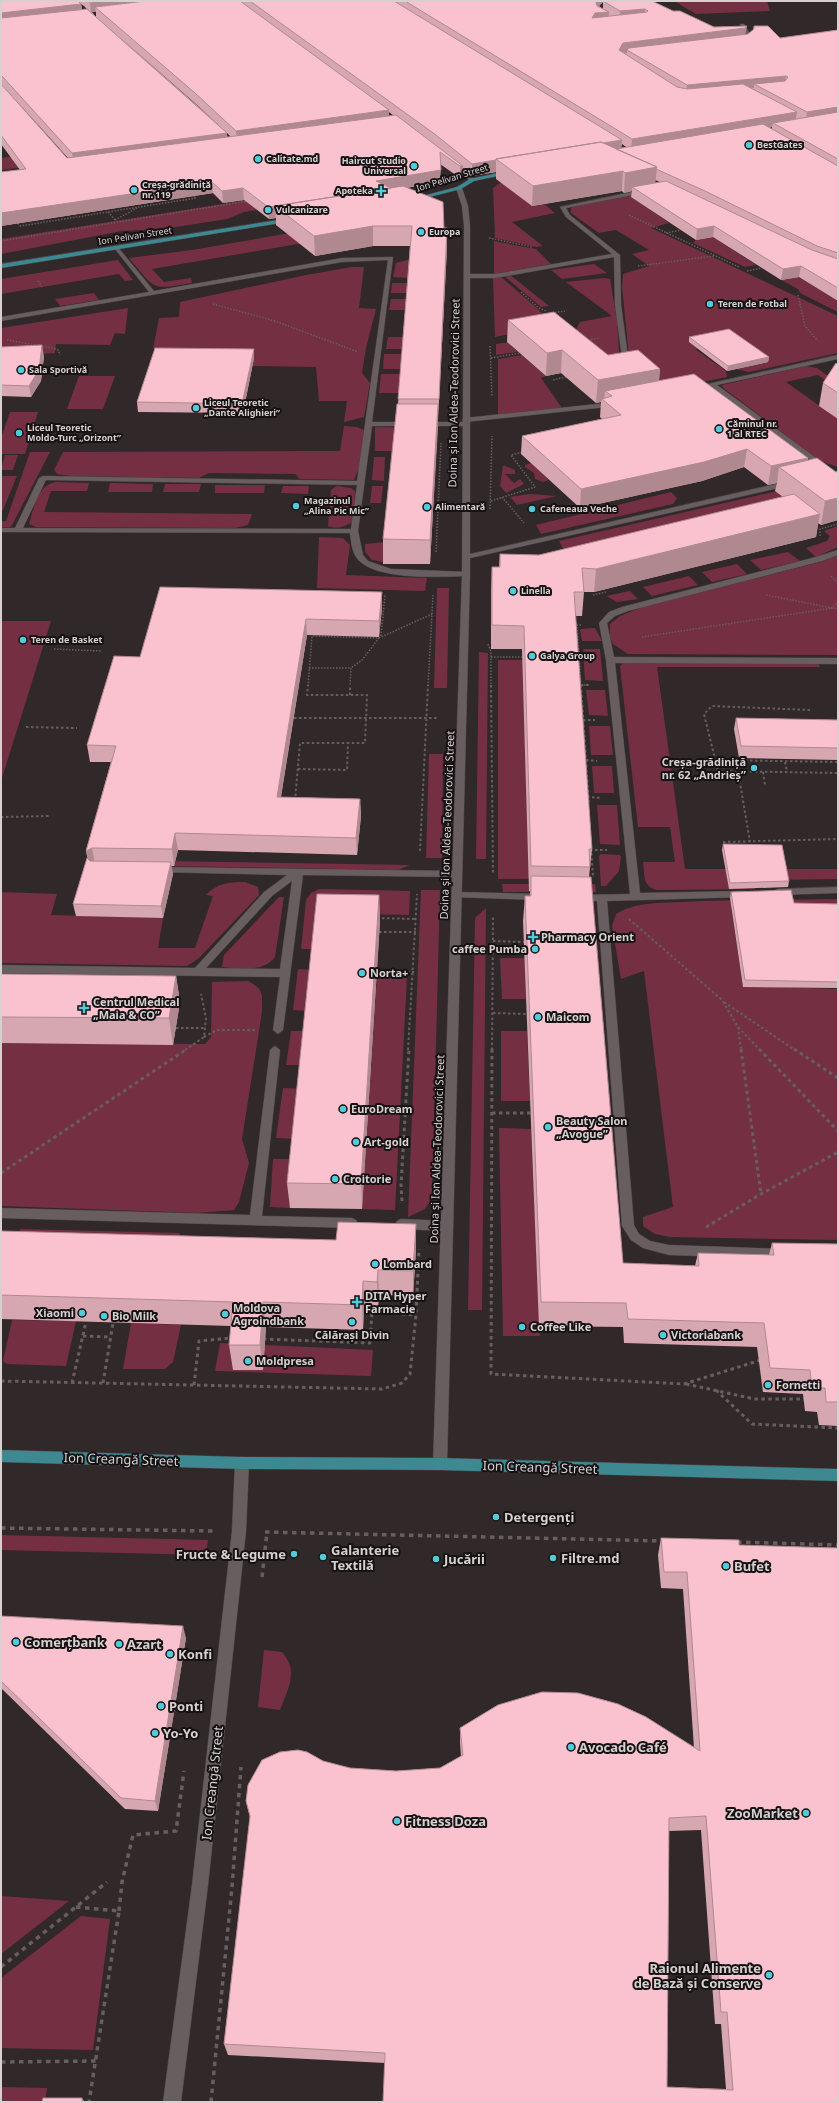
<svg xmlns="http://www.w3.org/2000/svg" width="839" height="2103" viewBox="0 0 839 2103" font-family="'Noto Sans',sans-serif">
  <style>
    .green { fill: #752f43 }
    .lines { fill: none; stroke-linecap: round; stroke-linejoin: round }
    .service-casing { stroke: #4a4344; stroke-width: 1 }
    .minor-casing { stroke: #4a4344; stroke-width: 1 }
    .primary-casing { stroke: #4a4344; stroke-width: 1 }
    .path-far3 { stroke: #665e5f; stroke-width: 1.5; stroke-dasharray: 1.5 1.5; stroke-linecap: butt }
    .path-far2 { stroke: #665e5f; stroke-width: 2; stroke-dasharray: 2.5 2.5; stroke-linecap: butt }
    .path-far1 { stroke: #665e5f; stroke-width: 3; stroke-dasharray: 3.5 3.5; stroke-linecap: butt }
    .path { stroke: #665e5f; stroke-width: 3.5; stroke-dasharray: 4.5 4.5; stroke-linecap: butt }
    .service { fill: #685e60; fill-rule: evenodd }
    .minor { fill: #685e60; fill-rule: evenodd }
    .primary { fill: #3d8891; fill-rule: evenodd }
    .wall { fill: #d7a7b1; fill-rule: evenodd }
    .shaded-wall { fill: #af8890 }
    .building { fill: #fac2ce; stroke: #af8890; fill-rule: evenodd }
    .poi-dot { fill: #52cbd9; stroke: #161213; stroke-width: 1.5 }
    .labels { text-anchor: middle; stroke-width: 4; stroke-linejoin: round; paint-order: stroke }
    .far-poi-label { font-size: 9px; font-weight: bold; fill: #d6d0d1; stroke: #161213; text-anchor: start }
    .far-street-label { font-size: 9px; fill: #d6d0d1; stroke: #161213 }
    .street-label { font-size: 11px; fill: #d6d0d1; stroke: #161213 }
    .poi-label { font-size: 11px; font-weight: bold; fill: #d6d0d1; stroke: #161213; text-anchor: start }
    .near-street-label { font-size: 13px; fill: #d6d0d1; stroke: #161213 }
    .near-poi-label { font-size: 13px; font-weight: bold; fill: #d6d0d1; stroke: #161213; text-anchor: start }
  </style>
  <rect width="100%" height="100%" fill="#31282a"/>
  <path class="green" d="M674,1H767L770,11L696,14Z
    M44,152L56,163L1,170V158Z
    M617,179L544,204L555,213L512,222L543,246L537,247L495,238L493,188L501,182Z
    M658,191L636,200L669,223L651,228L838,316V353L749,372L736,369L768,362L728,334L689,342L698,349H695L726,371L727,377L676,387L665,385L629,357L622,286L623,274L649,266L632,254L649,250L616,230L599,233L571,213V208L573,206Z
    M273,196L286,205L244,212L227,219L163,229L122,231L1,254V239Z
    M313,229L333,238L152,269L164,282L191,278L192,283C150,290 156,290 129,258L192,250Z
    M713,237L756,265L745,267L693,243L696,240Z
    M494,241L536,249L551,264L494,274Z
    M411,259L409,278L393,277L396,263Z
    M118,260L133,280L125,281L119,274L1,294V279Z
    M594,264L607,273L562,279L551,270Z
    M352,267H364L359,308L376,309L366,348L362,373L370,383L364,417L344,422L347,401H319L316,367L253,366L254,351L153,349L159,318L179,317L180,302L306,275Z
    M510,275L549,306L541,307L504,276Z
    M501,277L538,309L546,318L541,328L495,337L493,278Z
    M799,277L838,301V312L800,293L798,289L781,280Z
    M604,278L610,279L617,321L620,367H624L649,386V391L642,394L600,402L584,393L616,386L552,334L576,330L580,322L612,316L566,282Z
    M392,283H409L408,293H391Z
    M94,293L99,300L60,306L55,299Z
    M391,299H409L407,310H389Z
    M128,308L125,334L115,333L110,345L56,344L55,353L1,356V328Z
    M388,337H404V349H386Z
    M516,341L511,346L518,352L496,355V344Z
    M384,354H403L402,369H383Z
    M522,355L546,376L541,378L562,408L498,416V359Z
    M806,366L817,368L838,383V389L818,375L786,382L838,419V467L823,462L812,455L722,387V385Z
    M381,374H402L400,393H379Z
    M79,376H115L103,409H67Z
    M10,412H38L25,454H1V438Z
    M344,426L357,427L364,430L359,468L354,480L300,479L295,474L209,473L199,478L70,476L57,474L54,470L63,452L340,451Z
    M375,427L437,428L394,451H375Z
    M30,452H50L11,527H1V521H6Z
    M5,455H18L13,470H1Z
    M374,457H385L384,481L372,480Z
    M531,463L549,480L543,482L535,479L534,473L525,467V465Z
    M503,465L515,470V474H505L514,483L520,479L524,484L506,493L500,486Z
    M1,476H17L3,510H1Z
    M838,477V494L574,569L559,541Z
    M56,482L89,483L87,491H51L44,512L252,514L248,525L235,528L36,527L29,524C34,508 37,485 56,482Z
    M110,483L153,484L152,492H108Z
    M165,484H201L199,492H163Z
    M215,485H265L264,493H215Z
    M283,486H309L308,494L281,493Z
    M337,486L351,488L355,491L353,522C345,526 337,530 328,526L331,490Z
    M372,486H383L381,503H370Z
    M671,492L677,498L673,504L541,534L536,525Z
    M530,494L557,496L517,505L510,497Z
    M838,526V547L816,557L806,548L827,541L830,536L824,531Z
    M319,537L343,538L350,545L346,575L427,578L425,591L317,588Z
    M385,542L383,562L372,560L365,552V544Z
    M788,552L800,561L761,570L750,560Z
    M838,555V655L628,654L613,644L610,637V624L620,616L642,607L821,562Z
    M737,564L747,574L712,582L702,572Z
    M689,576L698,585L652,596L643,587Z
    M437,588H449L447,688H434Z
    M630,591L638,599L617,602L606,596Z
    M1,621H51L1,781Z
    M595,628L602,641H582L580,629Z
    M583,649H600L603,681L585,680Z
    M479,652L488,653L486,859H476Z
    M498,660H523L529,872L589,874L590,878L498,879Z
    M625,662L818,663L820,667H657L685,869H838V879L755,880V889L657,890C642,886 645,876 643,862H675L670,827H638L620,666Z
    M586,690H605L608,716L589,715Z
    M589,726H610L613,755H591Z
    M429,754H443L442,858H426Z
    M592,766H612L614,793H594Z
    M597,805H617L620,845L600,844Z
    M601,854L620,855L621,857L619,871L606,886H601L599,856Z
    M97,860L410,865L398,870L104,865Z
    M245,882L258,887L259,895L199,958L187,966L1,963V892L57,894L51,915L163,918L158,948H195L213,896L206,895C217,883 229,882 245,882Z
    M502,884H595L596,892H503Z
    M319,889L410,891L409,915L316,913L313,949H301L306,900L311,893Z
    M421,890H440L432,1198L425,1209L408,1217Z
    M279,897H284L275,957C264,973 239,968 222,967L224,955Z
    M838,899V910L731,908L743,986L838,989V1240L670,1237L655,1234L643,1226V1217L673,1207L644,971L621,979L612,926L616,914C635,902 660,903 681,902C733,899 786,900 838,899Z
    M486,908L482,1310H468L475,918Z
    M500,958H525L526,999H502Z
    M298,969L313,970L309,1011L293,1010Z
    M377,976L407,977L395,1210L362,1209Z
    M248,981C265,990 262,995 262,1012L242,1139L249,1163L239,1202L234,1210L197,1213L1,1206V1043L205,1044L211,1037L212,982Z
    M291,1031H307L304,1065H286Z
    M501,1031H527L530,1101H501Z
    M283,1088L302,1089L297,1139L276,1138Z
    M499,1128L531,1129L540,1336H503Z
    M273,1159H294L290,1208L270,1207Z
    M20,1229L180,1233L178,1244L17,1240Z
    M12,1320L76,1321L66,1366L7,1364L3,1361Z
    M131,1323L181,1325L173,1362L165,1369H123Z
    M220,1343L373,1350L371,1376L215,1371Z
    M1,1535L208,1540L206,1555L1,1550Z
    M264,1650L282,1652C299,1671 288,1689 280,1710L258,1707Z
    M1,1896L69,1901L1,1954Z
    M81,1916L110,1919L93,2050L1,2048V1978Z
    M1,2087L47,2088L45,2102H1Z"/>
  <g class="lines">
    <defs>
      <path id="service" d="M646,189L648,192L566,208L570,215L620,255L621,305L628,357L633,362V364H629L622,358L615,305L614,257L495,278H468L465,276L468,274H495L612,254L566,217L560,207Z
        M117,246L154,291L342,258L393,257L372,422H464L462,420L465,418L616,402L619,404L616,406L465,422L468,424L465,426H372L358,531L363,555L368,561L391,569L469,572V576H466C440,577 372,581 356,557C352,551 351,541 350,533L1,532V528H15L39,478L43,476L357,481L388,260L342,262L1,321V317L149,292L115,249V247ZM46,480L357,485L351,529L23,528Z
        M838,355V359L717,385L827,466L828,468L824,470L711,386L693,390L690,388Z
        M789,481L793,483L792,485L466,559L462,557L466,555Z
        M838,550V555L822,561L628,611L615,616L607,623L614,657L838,658V664L615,663L640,893L745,891L750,894L745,897L607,901L634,1225L639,1234L650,1241L669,1245L783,1249L787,1250L789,1254L787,1258L783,1259L669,1255L643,1248L631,1240L622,1226L597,901H579L574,898L579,895L630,894L606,660L599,623L609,612L622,607L816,557Z
        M158,867L457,871L462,874L457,877L303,875L283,1030L278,1034L273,1030L280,977L1,973V965L195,968L264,892L287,875L155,872L153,870ZM292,881L280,969L206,968L272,896Z
        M838,887V893L777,895L772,892L777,889Z
        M457,892L540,894L545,897L540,900L453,897L452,895L453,893Z
        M275,1046L280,1050L262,1216L352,1218L356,1220L358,1223L356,1226L352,1228L1,1218V1208L250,1215L270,1050Z
        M401,1219L447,1221L451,1223L453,1226L451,1229L447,1231L401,1229L397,1227L395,1224L397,1221Z"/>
      <path id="minor" d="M740,24H744L752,37L750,41L740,43L738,41L748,37Z
        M449,162H453L474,179V181H470L449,164Z
        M459,186L462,188L468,206L470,226V574L447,1464L445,1468L440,1470L435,1468L433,1464L462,574L464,226L462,206L456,188Z
        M242,1457L247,1459L249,1463L246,1531L208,1885L181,2102H163L192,1885L232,1531L235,1463L237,1459Z"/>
      <path id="primary" d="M511,170L513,173L474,181L461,189L414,201L411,199L457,187L470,179Z
        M291,218L293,221L1,268V264Z
        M1,1450L242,1457L440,1458L838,1469V1481L440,1470L242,1469L1,1462Z"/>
    </defs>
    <use href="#service" class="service-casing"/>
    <use href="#minor" class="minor-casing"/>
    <use href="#primary" class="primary-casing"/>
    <path class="path-far3" d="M108,212L116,221
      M629,215L739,267
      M115,220L137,208
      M16,221L20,226L196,198L192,195
      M666,233L681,230
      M489,238L533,247
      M1,241L248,201
      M638,266L714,256
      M747,271L762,268
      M38,281L42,287
      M521,292L539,308L546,311
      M798,295L805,326L818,341
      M213,304L275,321L358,352
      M552,313L565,311
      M7,340L53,348L58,350L60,355
      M588,340L600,338
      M490,346L492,397
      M491,358L520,353
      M553,380L566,377
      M502,497L524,523
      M491,501L535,487L511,455L523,452
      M309,507H323
      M490,509L492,436
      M820,536V529L838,524
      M436,552L441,443
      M831,576L838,583
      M593,595L606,592
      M766,595L832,608L838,602
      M581,625H577L581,686
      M381,636L385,595
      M642,637L832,608L838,609
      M379,638L432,614
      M488,644L491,652V686
      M54,649L101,651
      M491,657H523
      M309,668H351L350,686
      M581,685H590
      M308,686L312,636L379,638L362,660L351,668
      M428,686L433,595"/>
    <path class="path-far2" d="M491,685L493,874
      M581,685L589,805
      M581,685H590
      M350,695V685
      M810,710L712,706L704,714L718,771L838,773
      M294,718H439
      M583,720H595
      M26,727L77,728
      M586,760L597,761
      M715,760L838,762
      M785,762L787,772
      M298,769L347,770L348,743
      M738,771L750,842
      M763,772L765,785
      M587,797L602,798
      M295,801L300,743H365L367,695H307L308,685
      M1,817L49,816
      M723,842L838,839
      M591,848L593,877
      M590,850H607
      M420,851L428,685
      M377,918L416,919
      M629,919L722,1000L738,1027L760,1050
      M379,932H416
      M493,941L524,942
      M377,972H414
      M724,1002L795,1050
      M493,1013L527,1014
      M738,1027L741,1050
      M176,1028H205
      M204,1037L217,1030H256
      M185,1050L204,1037L206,1018L201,994
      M408,1050L417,894
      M492,1050L493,917"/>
    <path class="path-far1" d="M492,1049L491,1374L684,1384L761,1360
      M741,1049L761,1194
      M759,1049L838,1131
      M794,1049L838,1078
      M492,1113H531
      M1,1173L187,1049
      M402,1201L401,1185L409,1049
      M706,1227L761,1194L838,1152
      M83,1336L111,1337
      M263,1339L370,1343L372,1312L416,1315
      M1,1381L382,1389L402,1383L410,1374L416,1315L419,1249
      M72,1383L86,1322
      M103,1383L113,1323
      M686,1384L754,1399H805
      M194,1385L199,1341L232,1338
      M716,1390L752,1424L838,1428"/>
    <path class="path" d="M1,1528L214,1531
      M265,1532L664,1541
      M737,1542L838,1545
      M262,1577L267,1532
      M76,1907L119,1911L89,2102
      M119,1911L122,1882L133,1835L176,1831L184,1771
      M1,1967L107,1882
      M1,2062L96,2061
      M211,2102L232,1887L241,1767"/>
    <use href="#service" class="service"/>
    <use href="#minor" class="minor"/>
    <use href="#primary" class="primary"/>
  </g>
  <path class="wall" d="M1,1H652L673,11L714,27L745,35L748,34L753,30L754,26L780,38L838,30V301L799,277L781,280L713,237L696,240L631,197L632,191L624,193L622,191L532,206L496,179V172L472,176L463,168V177L460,178L440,164V181L407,188L444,228L447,248L438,420L430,564H383V539L398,404L410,246H373L315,256L276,225V218L269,219L244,200L223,203L213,193L1,226V172L20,170L1,144ZM603,2V9L599,6ZM81,4L84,6L87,9H82ZM92,12H96V17ZM113,31L196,104L218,124ZM14,98L68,158H67ZM389,112L394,116H389ZM772,127V130L769,128ZM227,133L231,137L227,138ZM622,144L626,147L621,148ZM655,180L660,182L655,183Z
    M508,320L608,355L660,369L659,380L808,458V461L836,472L838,471V520L821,525L818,523L816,537L594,592H584L582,616H575L592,849L589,877L623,1263L695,1266L698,1253L769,1255L772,1243L838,1244V1426L819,1425L817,1412L805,1411L803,1394L763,1392L757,1347L624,1343L623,1327L539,1326L523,921L525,896H530V891H529L522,649H491V590L492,567H499L500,554L539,555L783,497L775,491L777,483L768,485L744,467L702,481L580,508L521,454L522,436L602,419L600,417L601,402L596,403L561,373L546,376L507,342Z
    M689,337L769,357L768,362L727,371L689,342Z
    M1,347L44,356L41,381L31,397L1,396Z
    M254,358L243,413L138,412L137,402Z
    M838,365V419L819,406L823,383Z
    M382,592V608L379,637L307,635L281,797L360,799L361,816L357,855L178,850L174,866H171L173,874L163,918L76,916L73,904L88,859L86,851L111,762H90L87,745L140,657Z
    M736,718L838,720V760L739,758L734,729Z
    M723,844L789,881L788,887L729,889L722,850Z
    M731,892L794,903L838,904V988L743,987L730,898Z
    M379,895L380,921L362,1209L290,1208L287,1183Z
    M1,974L176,976L180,1002L173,1045L1,1043Z
    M1,1231L416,1250L413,1296L379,1295L378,1307L364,1306L363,1330L266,1327L263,1370H233L229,1345L231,1326L1,1319Z
    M661,1538L739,1540V1545L838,1548V2102H383L385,2063L228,2055L224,2044L250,1817L246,1801L248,1785L262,1760L280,1752L298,1750L307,1752L323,1761L350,1768L396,1771L440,1768L461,1756L460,1743V1728L498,1705L542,1692L578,1693L618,1704L646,1717L694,1748L683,1589L661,1588L658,1555ZM701,1830L715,2024H721L726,2089L667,2087L669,1831Z
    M1,1616L186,1638L158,1811L125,1809L1,1688Z"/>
  <path class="shaded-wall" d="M105,1H203L95,7L96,12H91L90,3Z
    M596,1H603V2L595,10Z
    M81,4L83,14L1,23V13Z
    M645,9L644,19L619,21L620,11Z
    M609,12L608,22L592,18L595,13Z
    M747,26L745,36L627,50V53L622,54L619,50L623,43Z
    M786,76L785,86L754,84V88L686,94L687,85Z
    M838,107V115L806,122L807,112Z
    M389,110V121L237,142L236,131Z
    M797,112L795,123H773L772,127L631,150L632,139Z
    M227,133L228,144L74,164L72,153Z
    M622,140L621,152L497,160Z
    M496,160V172L472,176V164Z
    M460,166H463V177L460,178Z
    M657,167L655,187H632V191L624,193L625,173Z
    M441,170L440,181L391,191L376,181Z
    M623,171L622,191L532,206L533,186Z
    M212,182L213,193L1,226V213Z
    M243,188L244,200L223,203L222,191Z
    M275,206L276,218L269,219L268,207Z
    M373,226V246L315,256L314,236Z
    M714,226L713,237L696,240L697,229Z
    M447,228V248L438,420L439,399Z
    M801,266L799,277L781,280L783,269Z
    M42,345L44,356L41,381L31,397L29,386Z
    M254,349V358L243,413L242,404Z
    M562,350L561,373L546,376L547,353Z
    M769,357L768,362L727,371L728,366Z
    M660,369L658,392L612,396L605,391L604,401L602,399L601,402L596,403L598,380Z
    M438,404V428L430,564V540Z
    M747,449L744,467L702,481L580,508L581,489Z
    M808,458L805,476L779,467L777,483L768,485L771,466Z
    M838,498V520L821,525L825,501Z
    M820,514L816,537L594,592L596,569Z
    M382,592V608L379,637V621Z
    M306,619L307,635L278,814L277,797Z
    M360,799L361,816L357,855L356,838Z
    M175,833L178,850L174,866L172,849Z
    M92,848L95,864L89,868L86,851Z
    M171,862L173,874L163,918L161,906Z
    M379,895L380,921L362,1209L361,1184Z
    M176,976L180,1002L173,1045L169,1018Z
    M416,1224V1250L413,1296V1271Z
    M378,1270L379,1295L378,1307L377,1282Z
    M363,1281L364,1306L363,1330L362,1305Z
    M263,1302L266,1327L263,1370L260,1345Z
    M183,1626L186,1638L158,1811L155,1801Z
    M82,2098L84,2101V2102H82Z"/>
  <path class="building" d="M1,1H78L81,4L1,13Z
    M88,1H105L90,3Z
    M145,1H240L389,110L236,131L195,93L95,7Z
    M250,1H394L622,140L603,143L601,142L496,159V160L472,164L436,135Z
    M405,1H596L597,6L609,12L595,13L592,18L647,12L648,11L645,9L620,11L603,1H652L673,11H680L714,27L747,26L745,28L623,43L619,50L677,87L687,89L743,84L797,112L632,139Z
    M87,9L227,133L72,153L1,75V18Z
    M754,26H768L780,38L838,30V107L807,112L754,84L785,81L788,77L786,76L687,85L627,50L629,48L748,34L754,29Z
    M1,84L67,158L396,115L463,166H460L440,152L441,170L376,181L391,188L268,207L243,188L222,191L212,182L1,213V172L26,169L1,135Z
    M838,112V159L773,123Z
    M763,124L838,166V253L817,246L705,191L656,169L657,167L616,149Z
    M601,142L657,167L625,173L623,171L533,186L496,159Z
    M666,181L812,250L838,259V288L801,266L783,269L714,226L697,229L632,187Z
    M403,186L443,202L444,228H447L439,399H398L412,226H373L314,236L275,206Z
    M554,312L608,355L638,350L660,369L598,380L562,350L547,353L508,320Z
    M729,329L769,357L728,366L689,337Z
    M42,345L39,370L29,386L1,385V347Z
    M155,348L254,349L242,404L137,402Z
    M836,363L838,365V393L823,383Z
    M694,374L808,458L771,466L747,449L704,462L581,489L522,436L621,415L602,399L612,396L605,391Z
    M397,404H438L430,540L383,539Z
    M817,458L836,472L838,471V498L825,501L779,467Z
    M794,494L820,514L596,569L582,568L584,592H574L592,849H589L590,867L531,866L524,626L492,625V567H500V554L539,555Z
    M160,587L382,592L379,621L306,619L277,797L360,799L356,838L175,833L172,849L92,848L86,851L116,746L87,745L114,656L140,657Z
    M736,718L838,720V748L741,746Z
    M723,844L782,845L789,881L730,883Z
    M87,858L90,861L171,862L161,906L73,904Z
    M531,876L591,877L623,1263L699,1266L698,1253L774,1255L772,1243L838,1244V1402H826L825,1388H812L810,1370L770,1368L764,1323L628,1319L626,1303L541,1302L525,896H531Z
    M791,890L794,903L838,904V982L745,980L731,892Z
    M317,894L379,895L361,1184L287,1183Z
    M1,974L176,976L169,1018L1,1017Z
    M338,1222L416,1224L413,1271L378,1270L377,1282L363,1281L362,1305L263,1302L260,1345H229L233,1302L1,1295V1231L336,1240Z
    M661,1538L739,1540V1545L838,1548V2102H383L385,2053L224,2044L250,1816L246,1801L248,1785L262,1760L280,1752L298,1750L307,1752L323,1761L350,1768L396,1771L440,1768L463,1755L460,1728L498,1705L542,1692L578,1693L618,1704L646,1717L700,1751L687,1572H664ZM706,1816L721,2012H727L733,2090L667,2087L669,1818Z
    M1,1616L183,1626L155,1801L121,1798L1,1681Z
    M43,2098H82V2102H42Z"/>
  <g class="poi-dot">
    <circle cx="749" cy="145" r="4"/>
    <circle cx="258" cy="159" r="4"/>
    <circle cx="414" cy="166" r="4"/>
    <circle cx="134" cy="190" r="4"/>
    <path d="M379 185h4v4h4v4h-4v4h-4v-4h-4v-4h4z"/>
    <circle cx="268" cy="210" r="4"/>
    <circle cx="421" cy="232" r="4"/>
    <circle cx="710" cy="304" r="4"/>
    <circle cx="21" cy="370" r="4"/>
    <circle cx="196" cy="408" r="4"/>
    <circle cx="719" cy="429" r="4"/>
    <circle cx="19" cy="433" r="4"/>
    <circle cx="296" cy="506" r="4"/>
    <circle cx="427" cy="507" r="4"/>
    <circle cx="532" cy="509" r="4"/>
    <circle cx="513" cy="591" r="4"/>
    <circle cx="23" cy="640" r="4"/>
    <circle cx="532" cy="656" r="4"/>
    <circle cx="754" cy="768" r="4"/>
    <path d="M531 931h4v4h4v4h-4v4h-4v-4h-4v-4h4z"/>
    <circle cx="535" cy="949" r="4"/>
    <circle cx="362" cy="973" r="4"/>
    <path d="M82 1002h4v4h4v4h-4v4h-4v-4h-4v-4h4z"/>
    <circle cx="538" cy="1017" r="4"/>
    <circle cx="343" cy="1109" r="4"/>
    <circle cx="548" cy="1127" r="4"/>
    <circle cx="356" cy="1142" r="4"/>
    <circle cx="335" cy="1179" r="4"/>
    <circle cx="375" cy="1264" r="4"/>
    <path d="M355 1296h4v4h4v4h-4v4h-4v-4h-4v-4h4z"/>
    <circle cx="82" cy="1313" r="4"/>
    <circle cx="225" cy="1314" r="4"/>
    <circle cx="104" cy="1316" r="4"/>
    <circle cx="352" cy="1322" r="4"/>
    <circle cx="522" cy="1327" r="4"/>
    <circle cx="663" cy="1335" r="4"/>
    <circle cx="248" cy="1361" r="4"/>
    <circle cx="768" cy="1385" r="4"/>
    <circle cx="496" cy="1517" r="4"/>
    <circle cx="294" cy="1554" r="4"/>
    <circle cx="323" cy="1557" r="4"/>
    <circle cx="553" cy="1558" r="4"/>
    <circle cx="436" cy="1559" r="4"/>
    <circle cx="726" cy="1566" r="4"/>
    <circle cx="16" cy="1642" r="4"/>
    <circle cx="119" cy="1644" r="4"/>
    <circle cx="170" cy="1654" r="4"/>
    <circle cx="161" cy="1706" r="4"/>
    <circle cx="155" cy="1733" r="4"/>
    <circle cx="571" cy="1747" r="4"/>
    <circle cx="806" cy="1813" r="4"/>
    <circle cx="397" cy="1821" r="4"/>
    <circle cx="769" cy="1975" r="4"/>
  </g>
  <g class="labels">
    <g class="far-poi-label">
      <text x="757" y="148">BestGates</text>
      <text x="266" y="162">Calitate.md</text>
      <text x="406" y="164" text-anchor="end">Haircut Studio<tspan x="406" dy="10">Universal</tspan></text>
      <text x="142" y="188">Creșa-grădiniță<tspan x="142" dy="10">nr. 119</tspan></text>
      <text x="373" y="194" text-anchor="end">Apoteka</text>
      <text x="276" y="213">Vulcanizare</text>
      <text x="429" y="235">Europa</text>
      <text x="718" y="307">Teren de Fotbal</text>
      <text x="29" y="373">Sala Sportivă</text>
      <text x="204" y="406">Liceul Teoretic<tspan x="204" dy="10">„Dante Alighieri”</tspan></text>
      <text x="727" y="427">Căminul nr.<tspan x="727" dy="10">1 al RTEC</tspan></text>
      <text x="27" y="431">Liceul Teoretic<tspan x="27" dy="10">Moldo-Turc „Orizont”</tspan></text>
      <text x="304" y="504">Magazinul<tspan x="304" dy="10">„Alina Pic Mic”</tspan></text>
      <text x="435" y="510">Alimentară</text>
      <text x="540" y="512">Cafeneaua Veche</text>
      <text x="521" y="594">Linella</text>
      <text x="31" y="643">Teren de Basket</text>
      <text x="540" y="659">Galya Group</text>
    </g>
    <g class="far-street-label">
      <text transform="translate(452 178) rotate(-17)" y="3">Ion Pelivan Street</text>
      <text transform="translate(135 236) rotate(-9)" y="3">Ion Pelivan Street</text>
    </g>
    <g class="street-label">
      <text transform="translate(454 393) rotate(-89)" y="4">Doina și Ion Aldea-Teodorovici Street</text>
      <text transform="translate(447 825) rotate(-88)" y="4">Doina și Ion Aldea-Teodorovici Street</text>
      <text transform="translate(437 1149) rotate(-88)" y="4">Doina și Ion Aldea-Teodorovici Street</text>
    </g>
    <g class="poi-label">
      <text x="746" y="766" text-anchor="end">Creșa-grădiniță<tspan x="746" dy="13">nr. 62 „Andrieș”</tspan></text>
      <text x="541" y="941">Pharmacy Orient</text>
      <text x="527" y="953" text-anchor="end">caffee Pumba</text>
      <text x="370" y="977">Norta+</text>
      <text x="93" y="1006">Centrul Medical<tspan x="93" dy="13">„Maia &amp; CO”</tspan></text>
      <text x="546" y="1021">Maicom</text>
      <text x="351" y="1113">EuroDream</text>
      <text x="556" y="1125">Beauty Salon<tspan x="556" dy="13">„Avogue”</tspan></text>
      <text x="364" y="1146">Art-gold</text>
      <text x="343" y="1183">Croitorie</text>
      <text x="383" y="1268">Lombard</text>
      <text x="365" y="1300">DITA Hyper<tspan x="365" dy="13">Farmacie</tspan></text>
      <text x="233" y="1312">Moldova<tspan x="233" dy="13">Agroindbank</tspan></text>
      <text x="74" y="1317" text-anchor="end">Xiaomi</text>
      <text x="112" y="1320">Bio Milk</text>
      <text x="530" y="1331">Coffee Like</text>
      <text x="352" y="1339" text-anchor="middle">Călărași Divin</text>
      <text x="671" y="1339">Victoriabank</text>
      <text x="256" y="1365">Moldpresa</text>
      <text x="776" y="1389">Fornetti</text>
    </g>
    <g class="near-street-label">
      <text transform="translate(121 1459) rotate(2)" y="5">Ion Creangă Street</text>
      <text transform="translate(540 1467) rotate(2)" y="5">Ion Creangă Street</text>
      <text transform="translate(212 1783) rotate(-84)" y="5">Ion Creangă Street</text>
    </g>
    <g class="near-poi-label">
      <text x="504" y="1522">Detergenți</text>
      <text x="331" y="1555">Galanterie<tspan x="331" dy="15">Textilă</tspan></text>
      <text x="286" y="1559" text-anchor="end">Fructe &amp; Legume</text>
      <text x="561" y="1563">Filtre.md</text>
      <text x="444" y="1564">Jucării</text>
      <text x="734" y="1571">Bufet</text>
      <text x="24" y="1647">Comerțbank</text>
      <text x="127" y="1649">Azart</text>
      <text x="178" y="1659">Konfi</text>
      <text x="169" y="1711">Ponti</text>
      <text x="163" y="1738">Yo-Yo</text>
      <text x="579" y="1752">Avocado Café</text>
      <text x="798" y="1818" text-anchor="end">ZooMarket</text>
      <text x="405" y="1826">Fitness Doza</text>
      <text x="761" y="1973" text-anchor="end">Raionul Alimente<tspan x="761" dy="15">de Bază și Conserve</tspan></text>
    </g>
  </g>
  <rect width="839" height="2103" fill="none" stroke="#d6d0d1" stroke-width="4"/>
</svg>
